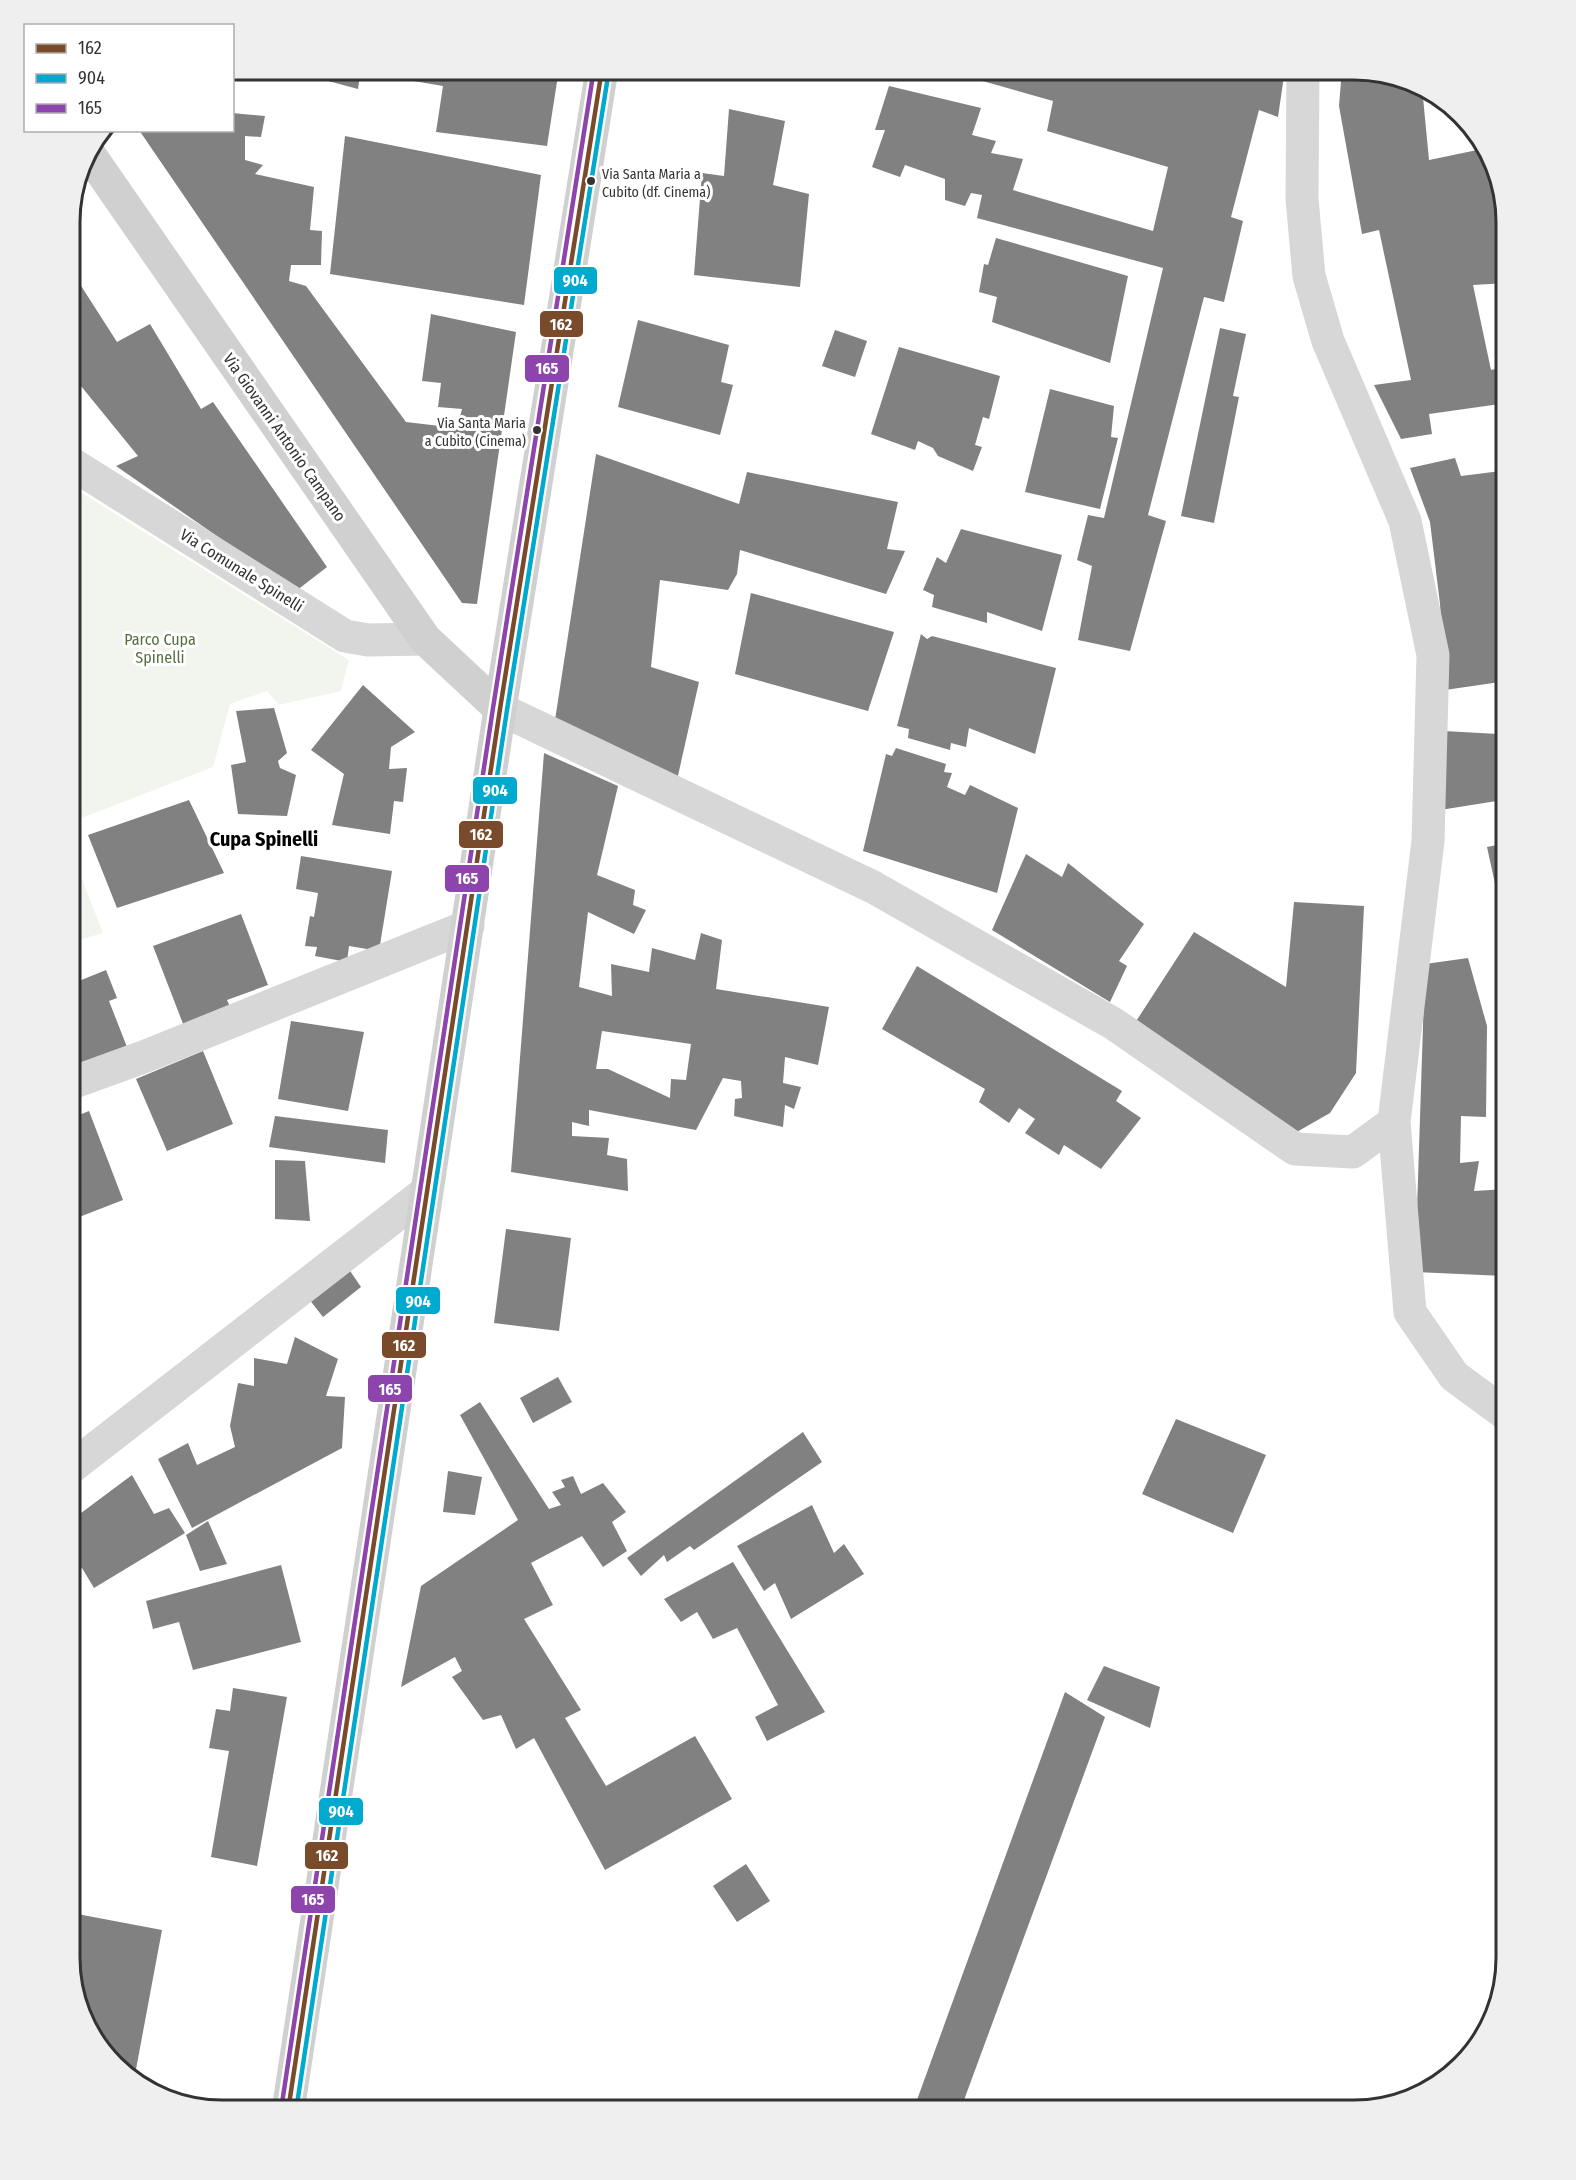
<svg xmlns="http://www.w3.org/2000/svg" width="1576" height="2180" viewBox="0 0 1576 2180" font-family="'Fira Sans Condensed',sans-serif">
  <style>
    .green { fill: #f1f5ed }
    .building { fill: #818181; fill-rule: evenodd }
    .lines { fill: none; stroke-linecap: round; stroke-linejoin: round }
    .street { stroke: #d7d7d7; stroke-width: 33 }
    .secondary { stroke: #d0d0d0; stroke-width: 33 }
    .bus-1-casing { stroke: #fff; stroke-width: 9 }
    .bus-2-casing { stroke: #fff; stroke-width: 9 }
    .bus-3-casing { stroke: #fff; stroke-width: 9 }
    .bus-1 { stroke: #7a4b2a; stroke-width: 4.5 }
    .bus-2 { stroke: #00a9ce; stroke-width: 4.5 }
    .bus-3 { stroke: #8e44ad; stroke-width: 4.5 }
    .bus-dot { fill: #333; stroke: #fff; stroke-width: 2 }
    .labels { text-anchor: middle; stroke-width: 6; stroke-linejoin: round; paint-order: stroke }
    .bus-label { font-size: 14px; fill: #333; stroke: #fff; text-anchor: start }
    .street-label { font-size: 16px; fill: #333; stroke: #fff }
    .park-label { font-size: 16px; fill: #56703f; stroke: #fff }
    .quarter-label { font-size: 20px; font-weight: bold; fill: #000; stroke: #fff }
    .rim { fill: none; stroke: #333; stroke-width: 3 }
    .line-badge { stroke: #fff; stroke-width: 2 }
    .badge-label { font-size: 16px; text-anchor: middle; font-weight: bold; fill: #fff }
  </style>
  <rect width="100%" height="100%" fill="#fff"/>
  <path class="green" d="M69,485L349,660L341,691L279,705L267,691L230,704L213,767L69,823Z
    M69,846L103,933L69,943Z"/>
  <path class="building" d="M302,69H361L358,89L302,74Z
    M393,69H559L547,146L436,132L443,86L390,77Z
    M940,69H1285L1278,117L1259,110L1231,217L1243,221L1224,302L1204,297L1148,515L1166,521L1130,651L1078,640L1092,566L1077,560L1088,515L1104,518L1163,268L977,218L982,195L971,193L965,206L945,200V179L905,165L900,177L872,167L885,130H875L889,86L981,108L972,135L996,141L991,153L1023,159L1013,190L1153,231L1168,167L1047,131L1053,101Z
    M1342,69H1364L1422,87L1429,160L1487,148L1505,213L1495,212L1507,283L1473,285L1491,370L1507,366V403L1429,414L1432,434L1401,439L1374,385L1411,380L1379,230L1362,234L1339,106Z
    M729,109L785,121L773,185L809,194L800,287L694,275L702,173L724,176Z
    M232,113L265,116L261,137L245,136V160L263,165L255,174L314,187L310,230L322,231L321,265H291L289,281L306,286L406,422L457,428L462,409L438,407L441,383L422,381L431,314L516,332L477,604L462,603L139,130H232Z
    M345,136L541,175L524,305L330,274Z
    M996,238L1128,276L1110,363L992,322L997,297L979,292L984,264L988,265Z
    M69,267L117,342L150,324L201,409L213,402L327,567L296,591L116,466L138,456L72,375L69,376Z
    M638,320L729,345L721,382L733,385L720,435L618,407Z
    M1220,328L1246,334L1233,396L1239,397L1214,523L1181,516Z
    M835,330L867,341L855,377L822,366Z
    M899,347L1000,376L989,419L983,417L975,445L982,447L973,471L938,456L933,448L918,441L915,450L871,434Z
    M1050,389L1114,406L1111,437L1118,438L1100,509L1025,492Z
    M596,454L739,504L747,472L898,502L887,549L905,551L886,594L740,550L737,574L728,590L660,580L651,667L699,682L677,780L555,720Z
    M1455,458L1461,476L1501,471L1507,496V681L1445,690L1440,604L1430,522L1410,468Z
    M961,529L1062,555L1042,631L987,612V623L932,607L934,595L923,590L937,557L946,563Z
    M751,593L894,632L868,711L735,674Z
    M921,634L927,639L932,636L1056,668L1035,754L969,728L966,747L951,743L950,750L908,738L909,729L897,726Z
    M363,685L415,732L391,747L389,769L407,768L403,802L394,801L390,834L332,825L344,774L311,750Z
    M274,708L287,753L278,761L280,768L296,775L287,816L238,814L231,765L246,762L236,711Z
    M1444,731L1498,734L1503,800L1440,810Z
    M896,748L946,764L944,772L952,773L947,787L965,795L970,785L1018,808L997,893L863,851L886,754L892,756Z
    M544,753L618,786L597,875L635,890L633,905L646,910L634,934L588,912L579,987L612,996L611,964L649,972L652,948L695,960L701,933L722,940L716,989L829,1007L818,1065L785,1057L783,1083L801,1087L794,1109L785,1105L783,1127L734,1116L735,1099L742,1098L741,1081L723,1078L696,1130L589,1110V1126L572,1122V1136L609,1138L607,1155L627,1159L628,1191L511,1172ZM602,1031L691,1044L686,1080L671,1079L670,1098L608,1069H596Z
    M189,800L224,873L117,908L88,835Z
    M1507,843V934H1506L1487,847Z
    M1026,854L1062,877L1068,863L1144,924L1119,961L1127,966L1110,1002L992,930Z
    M301,856L392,871L379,951L349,946L347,962L315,956L317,947L305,946L310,916L314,917L318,893L296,889Z
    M1294,902L1364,906L1356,1073L1330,1113L1295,1133L1131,1029L1194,932L1286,987Z
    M241,914L268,985L227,1000L232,1011L185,1029L153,946Z
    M1468,958L1487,1026L1486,1117L1461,1116L1460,1163L1479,1161L1474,1191L1507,1189L1504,1276L1415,1272L1425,964Z
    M917,966L1122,1091L1116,1101L1141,1118L1101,1169L1064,1145L1059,1155L1025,1133L1035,1119L1019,1108L1009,1123L979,1102L985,1089L882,1029Z
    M106,970L117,998L109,1001L127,1047L69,1069V985Z
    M291,1021L364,1032L348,1111L278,1099Z
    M203,1051L233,1124L167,1151L136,1079Z
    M89,1111L123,1200L69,1221V1119Z
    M275,1116L388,1130L385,1163L269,1147Z
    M275,1160L305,1161L310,1221L275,1219Z
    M506,1229L571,1238L559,1331L494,1323Z
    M346,1265L361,1287L323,1317L305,1294Z
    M295,1337L338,1359L326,1396L345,1397L342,1448L192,1528L158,1459L188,1443L197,1465L235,1447L230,1426L238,1383L254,1386V1358L287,1364Z
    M558,1377L572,1402L533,1423L520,1398Z
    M480,1402L549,1509L561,1505L552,1492L565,1487L561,1480L573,1476L581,1494L603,1483L626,1512L612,1522L627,1551L603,1567L582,1536L531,1563L553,1605L524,1619L581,1710L565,1718L606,1786L695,1736L732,1799L605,1870L534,1738L516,1749L501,1715L483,1720L452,1677L462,1671L455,1657L401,1687L421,1586L518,1520L460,1415Z
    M1176,1419L1266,1455L1233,1533L1142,1494Z
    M803,1432L822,1462L694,1550L690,1546L667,1562L664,1555L641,1576L627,1558Z
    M448,1471L482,1477L475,1515L443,1512Z
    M132,1475L154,1514L169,1508L185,1533L94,1588L82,1568L72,1574L69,1570V1522Z
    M812,1505L834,1553L844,1544L864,1574L791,1619L775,1583L764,1591L737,1546Z
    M208,1521L227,1564L200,1571L186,1535Z
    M733,1562L825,1712L767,1741L755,1717L778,1705L737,1628L713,1639L697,1612L681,1622L664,1599Z
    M281,1565L301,1642L193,1670L179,1622L153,1629L146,1601Z
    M1104,1666L1160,1687L1150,1728L1087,1700Z
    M233,1688L287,1697L257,1866L211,1857L229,1751L209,1748L216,1709L230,1711Z
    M1065,1692L1105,1717L960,2111H913Z
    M746,1864L770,1901L737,1922L713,1886Z
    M72,1913L162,1930L134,2080L90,2035L74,1976L77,1958L69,1956Z
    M148,2090L184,2096L183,2102L148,2091Z"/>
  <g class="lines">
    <path class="street" d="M1303,69L1302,199L1309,276L1328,341L1405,521L1433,655L1428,841L1394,1122L1410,1312L1454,1376L1507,1415
      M69,462L345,636L368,640L425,639
      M500,709L873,887L1114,1024L1295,1149L1353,1152L1394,1122
      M69,1084L146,1056L468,926
      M69,1469L426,1192"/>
    <path class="secondary" d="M87,151L425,639L500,709
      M288,2111L500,709L602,69"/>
    <defs>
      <path id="bus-1" d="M288,2111L500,709L602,69"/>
      <path id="bus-2" d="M296,2111L507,710L609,70"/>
      <path id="bus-3" d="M281,2110L493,708L594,69"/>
    </defs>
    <use href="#bus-1" class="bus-1-casing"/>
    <use href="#bus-2" class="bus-2-casing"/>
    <use href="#bus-3" class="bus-3-casing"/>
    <use href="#bus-1" class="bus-1"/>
    <use href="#bus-2" class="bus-2"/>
    <use href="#bus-3" class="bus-3"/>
  </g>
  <g class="bus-dot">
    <circle cx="591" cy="181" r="5"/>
    <circle cx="537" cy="430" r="5"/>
  </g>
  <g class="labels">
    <g class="bus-label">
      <text x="602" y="179">Via Santa Maria a<tspan x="602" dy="18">Cubito (df. Cinema)</tspan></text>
      <text x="526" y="428" text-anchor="end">Via Santa Maria<tspan x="526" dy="18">a Cubito (Cinema)</tspan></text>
    </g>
    <g class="street-label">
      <text transform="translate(285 437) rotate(55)" y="6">Via Giovanni Antonio Campano</text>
      <text transform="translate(242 570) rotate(32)" y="6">Via Comunale Spinelli</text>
    </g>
    <g class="park-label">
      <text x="160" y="645">Parco Cupa<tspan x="160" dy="18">Spinelli</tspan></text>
    </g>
    <g class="quarter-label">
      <text x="264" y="846">Cupa Spinelli</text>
    </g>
  </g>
  <path d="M0 0H1576V2180H0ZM222 80H1354A142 142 0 0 1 1496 222V1958A142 142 0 0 1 1354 2100H222A142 142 0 0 1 80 1958V222A142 142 0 0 1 222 80Z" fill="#efefef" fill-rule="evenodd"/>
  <path class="rim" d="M222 80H1354A142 142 0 0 1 1496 222V1958A142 142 0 0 1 1354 2100H222A142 142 0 0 1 80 1958V222A142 142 0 0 1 222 80Z"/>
  <g class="line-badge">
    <rect x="553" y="266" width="45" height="29" rx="6" fill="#00a9ce"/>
    <rect x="539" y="310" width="45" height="28" rx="6" fill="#7a4b2a"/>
    <rect x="524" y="354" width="46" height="29" rx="6" fill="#8e44ad"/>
    <rect x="472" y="776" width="46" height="29" rx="6" fill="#00a9ce"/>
    <rect x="458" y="820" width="46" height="29" rx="6" fill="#7a4b2a"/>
    <rect x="444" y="864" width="46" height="29" rx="6" fill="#8e44ad"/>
    <rect x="395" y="1286" width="46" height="29" rx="6" fill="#00a9ce"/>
    <rect x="381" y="1331" width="46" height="28" rx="6" fill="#7a4b2a"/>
    <rect x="367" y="1374" width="46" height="29" rx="6" fill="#8e44ad"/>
    <rect x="318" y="1797" width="46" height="29" rx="6" fill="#00a9ce"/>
    <rect x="304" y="1841" width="45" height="29" rx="6" fill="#7a4b2a"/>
    <rect x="290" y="1885" width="46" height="29" rx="6" fill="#8e44ad"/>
  </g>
  <g class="badge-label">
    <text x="575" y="286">904</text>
    <text x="561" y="330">162</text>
    <text x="547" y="374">165</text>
    <text x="495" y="796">904</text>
    <text x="481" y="840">162</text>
    <text x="467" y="884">165</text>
    <text x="418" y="1307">904</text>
    <text x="404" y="1351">162</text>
    <text x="390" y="1395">165</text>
    <text x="341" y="1817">904</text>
    <text x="327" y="1861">162</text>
    <text x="313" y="1905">165</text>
  </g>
  <rect x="24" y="24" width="210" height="108" fill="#ffffff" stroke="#adadad" stroke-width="1.5"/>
  <rect x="36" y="44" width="30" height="9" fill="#7a4b2a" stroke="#adadad" stroke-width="1.5"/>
  <text x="78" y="54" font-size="18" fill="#333333">162</text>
  <rect x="36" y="74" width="30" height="9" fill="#00a9ce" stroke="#adadad" stroke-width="1.5"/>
  <text x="78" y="84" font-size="18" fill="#333333">904</text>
  <rect x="36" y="104" width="30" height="9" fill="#8e44ad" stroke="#adadad" stroke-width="1.5"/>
  <text x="78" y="114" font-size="18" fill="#333333">165</text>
</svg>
